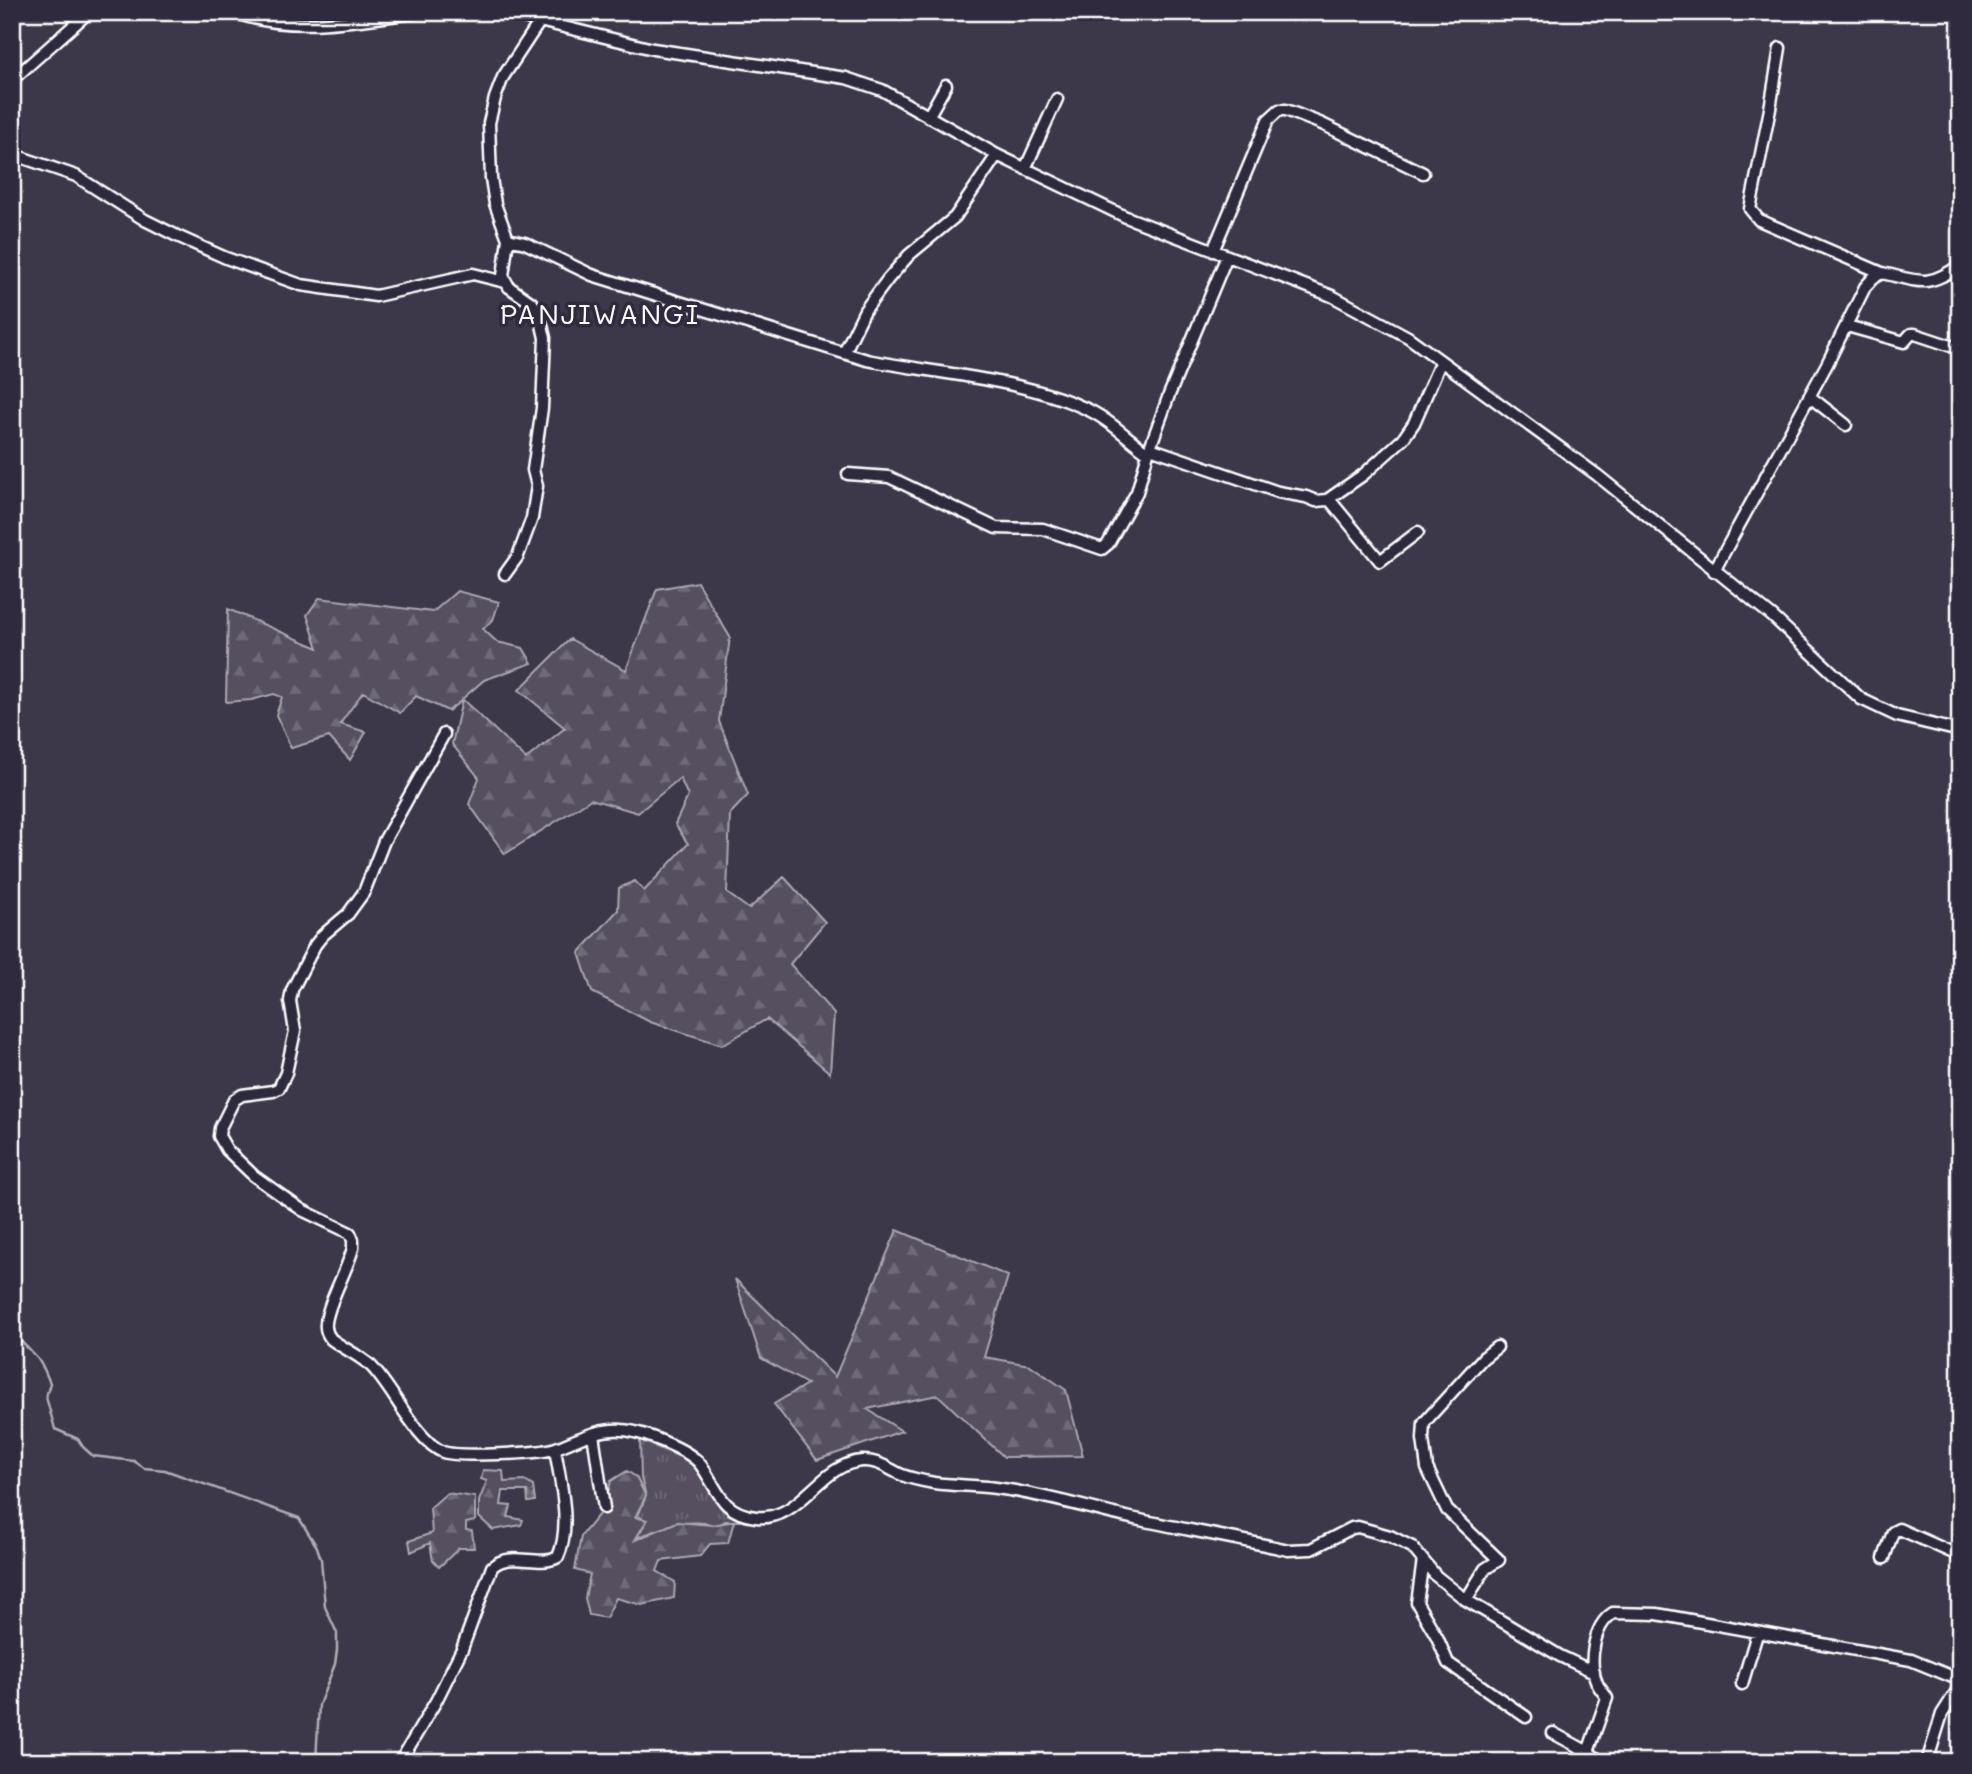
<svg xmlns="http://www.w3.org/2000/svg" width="1972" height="1774" viewBox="0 0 1972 1774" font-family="Mali,sans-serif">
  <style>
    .grass { fill: url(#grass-tufts); stroke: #aaa8b0; stroke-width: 2 }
    .forest { fill: url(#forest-firs); stroke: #aaa8b0; stroke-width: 2 }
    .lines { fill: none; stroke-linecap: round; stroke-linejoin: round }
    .stream { stroke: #afadb4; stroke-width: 2.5 }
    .minor-casing { stroke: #fff; stroke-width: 15 }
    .minor { stroke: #2f2a3d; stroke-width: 10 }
    .labels { text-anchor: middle; stroke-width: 7; stroke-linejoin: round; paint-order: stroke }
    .quarter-label { font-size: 28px; letter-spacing: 2px; fill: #fff; stroke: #2f2a3d }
  </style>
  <defs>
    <pattern id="grass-tufts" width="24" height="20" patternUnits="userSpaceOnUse" patternTransform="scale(1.75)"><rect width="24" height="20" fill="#555060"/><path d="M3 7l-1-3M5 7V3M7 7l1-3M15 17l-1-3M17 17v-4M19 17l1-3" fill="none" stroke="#6e6a78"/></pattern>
    <pattern id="forest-firs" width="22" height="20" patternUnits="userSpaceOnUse" patternTransform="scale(1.75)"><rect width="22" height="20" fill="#555060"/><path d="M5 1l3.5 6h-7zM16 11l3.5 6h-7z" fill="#6e6a78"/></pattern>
  </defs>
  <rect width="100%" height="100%" fill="#3c3749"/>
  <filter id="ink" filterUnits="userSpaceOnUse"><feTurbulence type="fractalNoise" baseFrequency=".0143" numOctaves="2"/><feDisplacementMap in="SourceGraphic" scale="14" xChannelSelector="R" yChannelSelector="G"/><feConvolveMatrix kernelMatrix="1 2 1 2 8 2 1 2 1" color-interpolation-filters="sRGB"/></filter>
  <g filter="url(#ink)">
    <path class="grass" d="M640,1440L692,1462L748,1521H725L718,1526C689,1517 664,1527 636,1538L647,1521L638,1516L646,1496L641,1478Z"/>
    <path class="forest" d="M697,582L730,637L719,721L748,795L730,814L727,893L749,909L784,877L825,922L790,964L834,1014L830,1073L767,1019L722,1045L650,1022L592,992L579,953L618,910L619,888L635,881L644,891L688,844L675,824L688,796L680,778L638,813L591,799L505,854L469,804L479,778L452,744L462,700L448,711L416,696L400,713L363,692L340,724L366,732L350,760L329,737L291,748L276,715L282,697L274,694L251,700L226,702L228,609L318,648L307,615L319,598L433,612L457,591L499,602L493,620L483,629L497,642L523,648L532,663L484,680L462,699L526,759L565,728L519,690L570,639L626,670L657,589Z
      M897,1230L1008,1276L984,1357L1030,1365L1066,1390L1083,1456L1004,1457L938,1395L867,1409L902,1431L817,1460L774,1404L807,1384L761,1358L735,1279L835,1377Z
      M483,1470L503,1471L504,1482L525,1481L533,1486L535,1501L528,1502L527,1491H503L501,1505L511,1506L508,1517L523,1520L521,1525L493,1530L479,1517V1501L487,1481L481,1479Z
      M627,1471L636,1477L646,1496L635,1517L647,1520L635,1540L677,1522L713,1525L734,1521L728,1543L710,1544L700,1556L661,1561L657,1571L675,1582L674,1598L642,1605L616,1598L606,1618L589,1615L585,1598L590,1574L575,1570L581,1536L604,1508L611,1481Z
      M447,1493L475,1497V1521L466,1523V1530L472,1531L474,1548H459L439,1567L433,1561L430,1543L411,1552L409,1541L432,1533L430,1508Z"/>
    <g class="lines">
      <path class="stream" d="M12,1326L20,1340L38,1359L44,1369L50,1383L46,1397L55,1429L78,1439L83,1447L93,1456L134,1461L144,1468L165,1470L299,1518L317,1547L321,1559L325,1607L337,1633V1650L335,1664L319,1705L316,1762"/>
      <defs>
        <path id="minor" d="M234,12C289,34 363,20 420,12
          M503,12L653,49L846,78L882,90L997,155L1126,217L1332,296L1408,337L1597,475L1772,616L1861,699L1897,716L1960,731
          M1780,48L1770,109L1750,209L1759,220L1882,273
          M12,80L89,12
          M928,117L946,85
          M12,154L76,176L145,220L177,236L226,258L301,285L376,296L473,274L505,282
          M1025,169L1057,99
          M508,239L525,243L592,275L844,353L865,310L888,279L909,255L955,217L997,155
          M1213,251L1268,120L1279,110H1286L1322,124L1423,173
          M1847,326L1904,342L1911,334H1915L1960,349
          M844,353L867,360C934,373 1020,379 1082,407C1107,417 1127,438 1148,453L1137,492L1108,544L1102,549L1043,529L996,528L889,477L848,474
          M1809,396L1846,425
          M1150,448L1278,492L1306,497L1316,501L1327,500L1363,475L1403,439L1414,423L1441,361
          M1148,453L1169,395L1227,256
          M1329,499L1380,561L1418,532
          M1714,571L1827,364L1865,287L1873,278L1882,273C1919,281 1927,289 1960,265
          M505,574L518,556L532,518L537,486L533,470L542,408L545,338L539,312L532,303L509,287L503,276L508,239L495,204L491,178L489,123L495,98L503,77L540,21
          M444,734L384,841L364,892L348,914L323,935L315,945L292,990L290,1001L295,1031L286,1073L279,1088L273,1091L242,1095L234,1100L220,1128L219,1136L227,1150L254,1176L302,1210L350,1233L353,1240V1248C347,1271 328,1302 326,1323C325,1330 327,1334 331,1339C344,1349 359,1355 371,1366C393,1388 416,1441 443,1452C457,1457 541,1454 556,1448C577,1440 598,1428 622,1430C641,1431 688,1449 700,1464C718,1488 720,1513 756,1517C801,1522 819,1464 862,1461C878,1460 889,1469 902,1475C912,1479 923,1481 934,1483C957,1486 980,1485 1003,1489C1050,1496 1094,1510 1140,1520C1189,1530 1239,1539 1288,1550L1311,1549L1352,1528L1358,1527L1390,1536L1412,1547L1436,1576L1466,1600L1560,1656L1594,1672
          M593,1434L604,1508
          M1884,1558L1893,1532L1899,1529L1960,1556
          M1423,1560L1417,1603L1437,1637L1448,1663L1526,1717
          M1466,1600L1485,1569L1499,1560L1447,1510L1427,1468L1423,1439L1424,1423L1431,1415L1483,1358L1497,1347
          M1742,1684L1757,1634
          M1553,1733L1588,1752
          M400,1762L436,1701L462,1649L492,1567C510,1550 539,1568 558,1557C572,1525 560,1481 555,1449
          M1602,1762L1588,1752L1607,1698C1604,1693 1599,1688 1597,1683C1588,1663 1593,1626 1613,1613L1657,1614L1911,1660L1960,1680
          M1927,1762L1942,1714L1960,1686"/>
      </defs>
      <use href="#minor" class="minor-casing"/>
      <use href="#minor" class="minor"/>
    </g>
  </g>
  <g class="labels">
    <g class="quarter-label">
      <text x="600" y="324">PANJIWANGI</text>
    </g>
  </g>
  <rect width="1972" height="1774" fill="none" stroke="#2f2a3d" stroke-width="42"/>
  <rect x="21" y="21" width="1930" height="1732" fill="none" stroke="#fff" stroke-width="2.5" filter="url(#ink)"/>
</svg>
